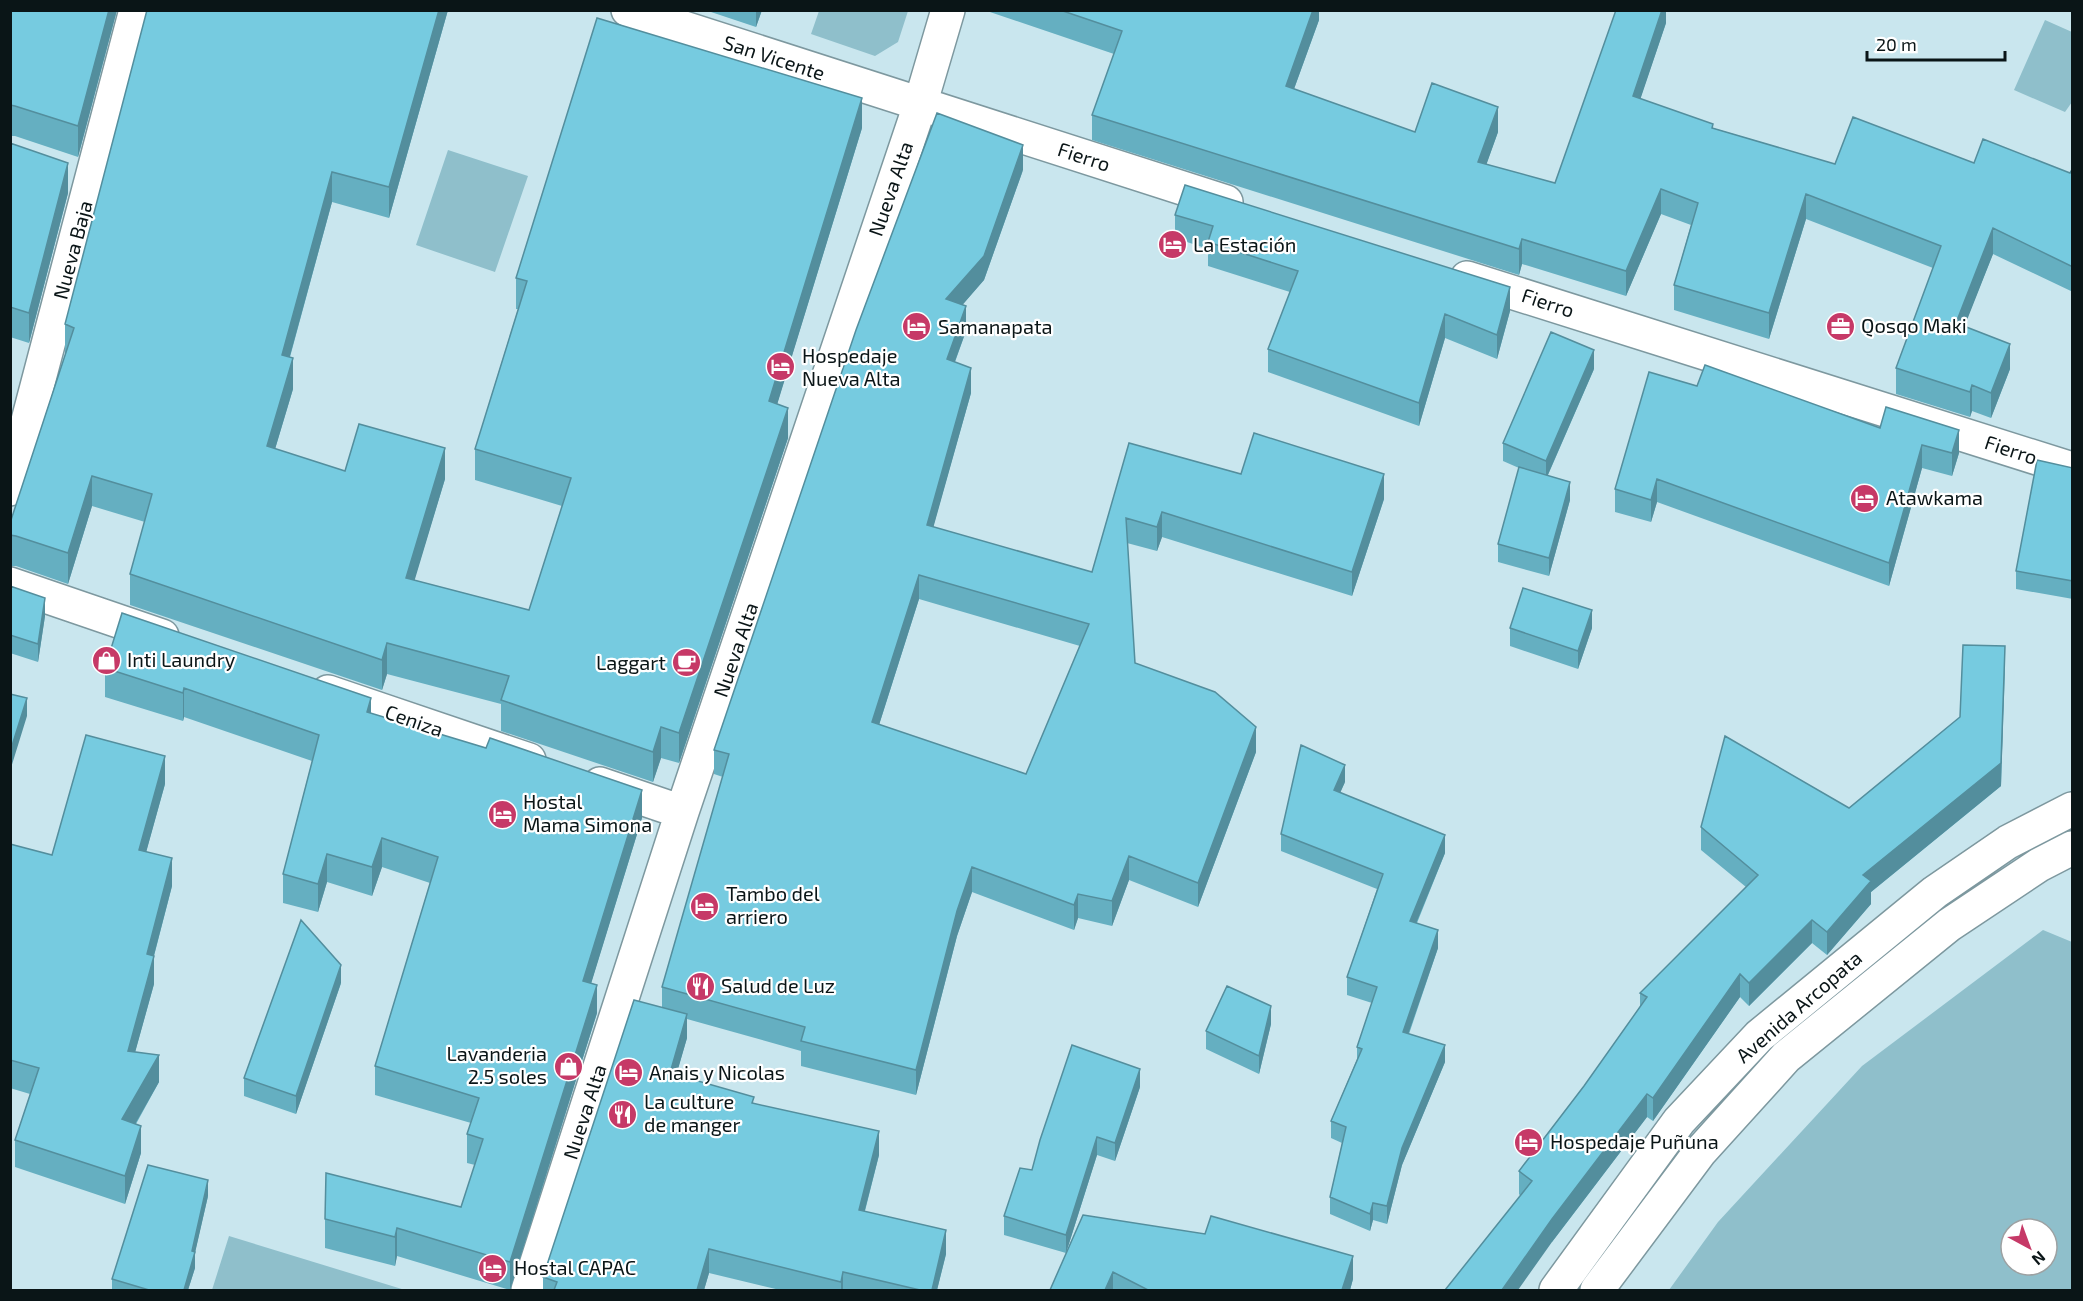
<svg xmlns="http://www.w3.org/2000/svg" width="2083" height="1301" viewBox="0 0 2083 1301" font-family="'Exo 2',sans-serif">
  <style>
    .grass { fill: #8fbfcb; fill-rule: evenodd }
    .lines { fill: none; stroke-linecap: round; stroke-linejoin: round }
    .minor-casing { stroke: #7d989f; stroke-width: 36 }
    .minor { stroke: #fff; stroke-width: 33 }
    .wall { fill: #65afc1; fill-rule: evenodd }
    .shaded-wall { fill: #538e9d }
    .building { fill: #76cbe0; stroke: #538e9d; stroke-width: 1.5; fill-rule: evenodd }
    .labels { text-anchor: middle; stroke-width: 4.5; stroke-linejoin: round; paint-order: stroke }
    .street-label { font-size: 20px; fill: #0a1517; stroke: #fff }
    .poi-label { font-size: 20px; fill: #0a1517; stroke: #fff; text-anchor: start }
  </style>
  <rect width="100%" height="100%" fill="#c9e6ee"/>
  <path class="grass" d="M819,11V10L908,11L898,42L875,56L811,34Z
    M2045,20L2072,32V102L2065,112L2014,90Z
    M448,150L528,176L495,272L416,245Z
    M2043,930L2072,942V1290H1669L1718,1222L1862,1066ZM2011,1229H2047V1265H2011Z
    M229,1236L405,1290H212Z"/>
  <g class="lines">
    <defs>
      <path id="minor" d="M628,10L1226,202
        M1467,278L2072,469
        M10,489L136,10
        M10,584L162,636
        M328,692L529,760
        M600,784L682,812
        M528,1290L682,812L920,105L948,10
        M1556,1290L1679,1121L1759,1036L1935,892L2008,842L2072,809
        M1597,1290L1700,1152L1786,1057L1949,925L2039,865L2072,848"/>
    </defs>
    <use href="#minor" class="minor-casing"/>
    <use href="#minor" class="minor"/>
  </g>
  <path class="wall" d="M10,10H117L78,157L15,136H10Z
    M448,10L389,218L332,202L290,357L293,389L275,449L345,471L445,479L414,580L529,610L562,506L475,480V449L518,309H516V278L862,128L777,404L788,438L679,763L661,758L653,782L501,731V704L387,674L382,690L130,605V574L145,522L92,506L68,584L16,566H10V523L65,355V324Z
    M705,10H762L756,27Z
    M984,10H1319V20L1294,89L1415,132H1498L1486,165L1555,183L1666,10V23L1640,99L1713,128L1835,164L1974,163L2070,173L2073,168V292L1993,254L1964,326L2010,369L1991,418L1972,411L1970,417L1896,394V368L1933,268L1806,219L1769,339L1674,310V285L1691,225L1661,214L1626,296L1522,264L1519,275L1092,140V115L1114,54Z
    M10,143L68,193L29,343L10,337Z
    M1023,170L984,280L962,305L966,331L955,362L971,393L933,527L1092,572L1129,443L1241,474L1384,499L1352,596L1162,537L1157,551L1127,543L1135,663L1256,752L1198,907L1129,880L1112,926L1078,918L1074,930L972,892L957,936L916,1095L801,1066V1051L687,1019V1038L676,1075L754,1103L879,1155L865,1211L946,1254L937,1290H780L709,1273L704,1290H543V1277L662,1008V987L723,777L714,774V750ZM919,599L1080,646L1026,774L879,725Z
    M1175,215L1510,311L1497,359L1445,338L1419,426L1268,372V349L1290,292L1208,266V249L1175,238Z
    M1594,369L1548,475L1570,500L1549,576L1498,562V544L1519,468L1503,461V443Z
    M1697,386L1880,428L1959,453L1952,476L1922,468L1889,586L1657,502L1651,522L1615,512V489Z
    M2073,468V599L2016,589V571Z
    M10,586L45,616L38,662L10,653Z
    M1510,628H1592L1578,669L1510,646Z
    M105,668L371,713L642,818L591,983L597,1013L510,1290L397,1256L395,1266L325,1248V1219L461,1207L475,1165L467,1163V1134L471,1123L375,1095V1066L430,883L382,867L372,896L327,882L318,912L283,903V874L312,761L184,717L183,721L105,697Z
    M2005,669L2001,786L1871,892V904L1827,955L1812,943L1749,1006L1740,997L1653,1121L1647,1117L1552,1242L1519,1194V1171L1584,1086L1640,1007V993L1746,887L1701,850V827L1849,808L1960,717Z
    M1345,782L1340,792L1445,853L1417,923L1438,948L1409,1034L1445,1062L1402,1165L1387,1224L1373,1220L1370,1231L1330,1214V1197L1342,1143L1331,1138V1121L1357,1059V1047L1372,1003L1347,995V977L1377,889L1281,851V834Z
    M165,784L146,852L172,886L154,956V984L135,1052L159,1082L136,1124L141,1153L125,1204L15,1167V1140L30,1094L10,1088V844L52,855Z
    M341,983L296,1114L244,1096V1078Z
    M1271,1024L1259,1074L1206,1049V1031Z
    M1140,1087L1115,1161L1097,1155L1066,1253L1004,1235V1216L1032,1170Z
    M208,1196L195,1252V1268L188,1290H112V1279Z
    M1083,1215L1353,1279L1350,1290H1050Z"/>
  <path class="shaded-wall" d="M109,10H117L78,157V126Z
    M439,10H448L389,218V187Z
    M756,10H762L756,27Z
    M1313,10H1319V20L1286,111V86Z
    M1662,10H1666V23L1633,121V96Z
    M862,98V128L769,431V401Z
    M1498,107V132L1478,188V162Z
    M1023,145V170L984,280L946,324V299Z
    M68,163V193L29,343V313Z
    M332,172V202L282,385V355Z
    M1661,189V214L1626,296V271Z
    M1806,194V219L1769,339V313Z
    M1993,228V254L1956,348V323Z
    M1522,239V264L1519,275V249Z
    M1510,287V311L1497,359V335Z
    M966,306V331L947,383V359Z
    M1445,314V338L1419,426V403Z
    M2010,344V369L1991,418V393Z
    M1594,350V369L1546,479V461Z
    M293,358V389L267,476V446Z
    M971,368V393L927,550V525Z
    M1972,385V411L1970,417V392Z
    M788,408V438L679,763V733Z
    M1959,430V453L1952,476V453Z
    M1922,445V468L1889,586V563Z
    M445,448V479L406,609V578Z
    M1384,474V499L1352,596V572Z
    M92,476V506L68,584V553Z
    M1657,479V502L1651,522V500Z
    M1570,482V500L1549,576V558Z
    M1162,512V537L1157,551V527Z
    M919,575V599L872,747V722Z
    M45,598V616L38,662V644Z
    M1592,610V628L1578,669V651Z
    M387,643V674L382,690V660Z
    M2005,646L2001,786L1871,892V904L1827,955V932Z
    M184,688V717L183,721V693Z
    M27,698V716L10,771V752Z
    M371,698V726L367,712Z
    M661,727V758L653,782V752Z
    M1256,727V752L1198,907V883Z
    M165,756V784L139,878V850Z
    M1345,765V782L1334,807V790Z
    M642,790V818L583,1010V981Z
    M1445,835V853L1410,938V921Z
    M382,838V867L372,896V867Z
    M327,854V882L318,912V884Z
    M1129,856V880L1112,926V901Z
    M172,858V886L147,982V954Z
    M972,867V892L957,936L916,1095V1070L957,911Z
    M1078,894V918L1074,930V905Z
    M1812,920V943L1749,1006V983Z
    M1438,930V948L1403,1049V1032Z
    M154,956V984L128,1078V1051Z
    M341,965V983L296,1114V1096Z
    M1740,974V997L1653,1121V1098Z
    M597,985V1013L510,1290V1262Z
    M1271,1006V1024L1259,1074V1056Z
    M687,1014V1038L670,1097V1073Z
    M1445,1045V1062L1402,1165L1387,1224V1206L1402,1148Z
    M159,1055V1082L122,1147V1119Z
    M1140,1069V1087L1115,1161V1143Z
    M1647,1094V1117L1552,1242L1518,1290H1502L1552,1219Z
    M141,1126V1153L125,1204V1176Z
    M879,1131V1155L859,1233V1210Z
    M1097,1137V1155L1066,1253V1235Z
    M208,1180V1196L195,1253V1252V1268L188,1290H184Z
    M1373,1203V1220L1370,1231V1214Z
    M397,1228V1256L395,1266V1237Z
    M946,1230V1254L937,1290H932Z
    M709,1249V1273L704,1290H697Z
    M1353,1256V1279L1350,1290H1342Z
    M843,1272V1290H841V1282Z
    M1113,1272V1290H1105Z"/>
  <path class="building" d="M10,10H109L78,126L15,106L10,105Z
    M147,10H439L389,187L332,172L282,355L293,358L267,446L345,471L359,424L445,448L406,578L529,610L571,478L475,449L527,281L516,278L597,18L862,98L769,401L788,408L679,733L661,727L653,752L501,700L509,676L387,643L382,660L130,574L152,494L92,476L68,553L16,536L10,535V523L74,328L65,324Z
    M1060,10H1313L1286,86L1415,132L1432,83L1498,107L1478,162L1555,183L1616,10H1662L1633,96L1713,124L1712,128L1835,164L1853,117L1974,163L1983,139L2070,173L2073,168V267L1993,228L1956,323L2010,344L1991,393L1972,385L1970,392L1896,368L1941,246L1806,194L1769,313L1674,285L1698,203L1661,189L1626,271L1522,239L1519,249L1092,115L1122,31Z
    M937,113L1023,145L984,256L946,299L966,306L947,359L971,368L927,525L1092,572L1129,443L1241,474L1254,433L1384,474L1352,572L1162,512L1157,527L1126,518L1135,663L1215,692L1256,727L1198,883L1129,856L1112,901L1078,894L1074,905L972,867L957,911L916,1070L801,1041L805,1027L662,987L729,754L714,750L856,330ZM919,575L1089,624L1026,774L872,722Z
    M10,143L68,163L29,313L10,307Z
    M1185,185L1510,287L1497,335L1445,314L1419,403L1268,349L1298,271L1208,242L1213,226L1175,215Z
    M1551,332L1594,350L1546,461L1503,443Z
    M1705,365L1880,428L1886,407L1959,430L1952,453L1922,445L1889,563L1657,479L1651,500L1615,489L1649,372L1697,386Z
    M2037,460L2073,468V581L2016,571Z
    M1519,467L1570,482L1549,558L1498,544Z
    M10,586L45,598L38,644L10,635Z
    M1523,588L1592,610L1578,651L1510,628Z
    M122,613L371,698L367,712L486,748L490,738L642,790L583,981L597,985L510,1262L397,1228L395,1237L325,1219L326,1173L461,1207L483,1139L467,1134L479,1098L375,1066L438,857L382,838L372,867L327,854L318,884L283,874L319,735L184,688L183,693L105,668Z
    M1963,645L2005,646L2001,763L1863,875L1871,881L1827,932L1812,920L1749,983L1740,974L1653,1098L1647,1094L1552,1219L1502,1290H1445L1532,1181L1519,1171L1584,1086L1647,997L1640,993L1758,875L1701,827L1725,736L1849,808L1960,717Z
    M10,694L27,698L10,752Z
    M86,735L165,756L139,850L172,858L147,954L154,956L128,1051L159,1055L122,1119L141,1126L125,1176L15,1140L39,1068L10,1060V844L52,855Z
    M1301,745L1345,765L1334,790L1445,835L1410,921L1438,930L1403,1032L1445,1045L1402,1148L1387,1206L1373,1203L1370,1214L1330,1197L1346,1127L1331,1121L1362,1049L1357,1047L1377,987L1347,977L1383,874L1281,834Z
    M301,920L341,965L296,1096L244,1078Z
    M1227,986L1271,1006L1259,1056L1206,1031Z
    M634,1000L687,1014L670,1073L754,1097L752,1103L879,1131L859,1210L946,1230L932,1290H920L843,1272L841,1282L709,1249L697,1290H554L557,1282L543,1277Z
    M1072,1045L1140,1069L1115,1143L1097,1137L1066,1235L1004,1216L1020,1168L1032,1170L1040,1140Z
    M148,1165L208,1180L192,1251L195,1252L184,1290H149L112,1279Z
    M1083,1215L1205,1234L1211,1216L1353,1256L1342,1290H1148L1113,1272L1105,1290H1050Z"/>
  <defs>
    <symbol id="hotel-disc" viewBox="-11 -11 22 22"><circle r="9.5" fill="#c63967" stroke="#fff"/><path d="M-6-4.5h1.5V1H6V5H4.5V3h-9V5H-6ZM-4 0a1.8 1.8 0 1 1 3.6 0ZM.5 0V-2.5h3Q6-2.5 6 0Z" fill="#fff"/></symbol>
    <symbol id="office-disc" viewBox="-11 -11 22 22"><circle r="9.5" fill="#c63967" stroke="#fff"/><path d="M-6-3h4V-5.5h4V-3h4V5H-6ZM-1-4.5V-3h2v-1.5ZM-6 0V1H6V0Z" fill="#fff"/></symbol>
    <symbol id="shop-disc" viewBox="-11 -11 22 22"><circle r="9.5" fill="#c63967" stroke="#fff"/><path d="M-5-2.5h2.3a2.7 3.5 0 0 1 5.4 0H5L5.5 6h-11ZM-1.5-2.5h3a1.5 2.3 0 0 0-3 0Z" fill="#fff"/></symbol>
    <symbol id="cafe-disc" viewBox="-11 -11 22 22"><circle r="9.5" fill="#c63967" stroke="#fff"/><path d="M-5.5-4.5H6V0H3Q3 3.5 0 3.5H-2.5Q-5.5 3.5-5.5 0ZM3-3.2v2h1.7v-2ZM-6 4.5H4V6H-6Z" fill="#fff"/></symbol>
    <symbol id="restaurant-disc" viewBox="-11 -11 22 22"><circle r="9.5" fill="#c63967" stroke="#fff"/><path d="M-5-6h1v4h1v-4h1v4h1v-4h1v5L-1.5 .5V6h-2V.5L-5-1ZM5-6V6H3V1.5H1.5Q1.5-4 5-6Z" fill="#fff"/></symbol>
  </defs>
  <g fill-rule="evenodd">
    <use href="#hotel-disc" x="1156" y="228" width="33" height="33"/>
    <use href="#office-disc" x="1824" y="310" width="33" height="33"/>
    <use href="#hotel-disc" x="900" y="310" width="33" height="33"/>
    <use href="#hotel-disc" x="764" y="350" width="33" height="33"/>
    <use href="#hotel-disc" x="1848" y="482" width="33" height="33"/>
    <use href="#shop-disc" x="90" y="644" width="33" height="33"/>
    <use href="#cafe-disc" x="670" y="646" width="33" height="33"/>
    <use href="#hotel-disc" x="486" y="798" width="33" height="33"/>
    <use href="#hotel-disc" x="688" y="890" width="33" height="33"/>
    <use href="#restaurant-disc" x="684" y="970" width="33" height="33"/>
    <use href="#shop-disc" x="552" y="1050" width="33" height="33"/>
    <use href="#hotel-disc" x="612" y="1056" width="33" height="33"/>
    <use href="#restaurant-disc" x="606" y="1098" width="33" height="33"/>
    <use href="#hotel-disc" x="1512" y="1126" width="33" height="33"/>
    <use href="#hotel-disc" x="476" y="1252" width="33" height="33"/>
  </g>
  <g class="labels">
    <g class="street-label">
      <text transform="translate(774 58) rotate(18)" y="7">San Vicente</text>
      <text transform="translate(1084 157) rotate(18)" y="7">Fierro</text>
      <text transform="translate(891 189) rotate(-71)" y="7">Nueva Alta</text>
      <text transform="translate(73 250) rotate(-75)" y="7">Nueva Baja</text>
      <text transform="translate(1548 303) rotate(18)" y="7">Fierro</text>
      <text transform="translate(2011 450) rotate(18)" y="7">Fierro</text>
      <text transform="translate(736 650) rotate(-71)" y="7">Nueva Alta</text>
      <text transform="translate(414 721) rotate(19)" y="7">Ceniza</text>
      <text transform="translate(1799 1007) rotate(-41)" y="7">Avenida Arcopata</text>
      <text transform="translate(585 1112) rotate(-72)" y="7">Nueva Alta</text>
    </g>
    <g class="poi-label">
      <text x="1193" y="252">La Estación</text>
      <text x="1861" y="333">Qosqo Maki</text>
      <text x="938" y="334">Samanapata</text>
      <text x="802" y="363">Hospedaje<tspan x="802" dy="23">Nueva Alta</tspan></text>
      <text x="1886" y="505">Atawkama</text>
      <text x="127" y="667">Inti Laundry</text>
      <text x="666" y="670" text-anchor="end">Laggart</text>
      <text x="523" y="809">Hostal<tspan x="523" dy="23">Mama Simona</tspan></text>
      <text x="726" y="901">Tambo del<tspan x="726" dy="23">arriero</tspan></text>
      <text x="721" y="993">Salud de Luz</text>
      <text x="547" y="1061" text-anchor="end">Lavanderia<tspan x="547" dy="23">2.5 soles</tspan></text>
      <text x="649" y="1080">Anais y Nicolas</text>
      <text x="644" y="1109">La culture<tspan x="644" dy="23">de manger</tspan></text>
      <text x="1550" y="1149">Hospedaje Puñuna</text>
      <text x="514" y="1275">Hostal CAPAC</text>
    </g>
  </g>
  <rect width="2083" height="1301" fill="none" stroke="#0a1517" stroke-width="24"/>
  <g transform="translate(2029 1247) rotate(139)"><circle r="28" fill="#ffffff" stroke="#9da1a2" stroke-width="1.5"/>
  <path d="M0-4.5L10 22L0 15L-10 22Z" fill="#c63967"/>
  <text y="-9" font-size="16" font-weight="bold" text-anchor="middle" fill="#0a1517">N</text>
  </g>
  <path d="M1867 51v9h138v-9" fill="none" stroke="#0a1517" stroke-width="3"/>
  <text x="1876" y="51" font-size="18" fill="#0a1517" stroke="#ffffff" stroke-width="4.5" paint-order="stroke">20 m</text>
</svg>
